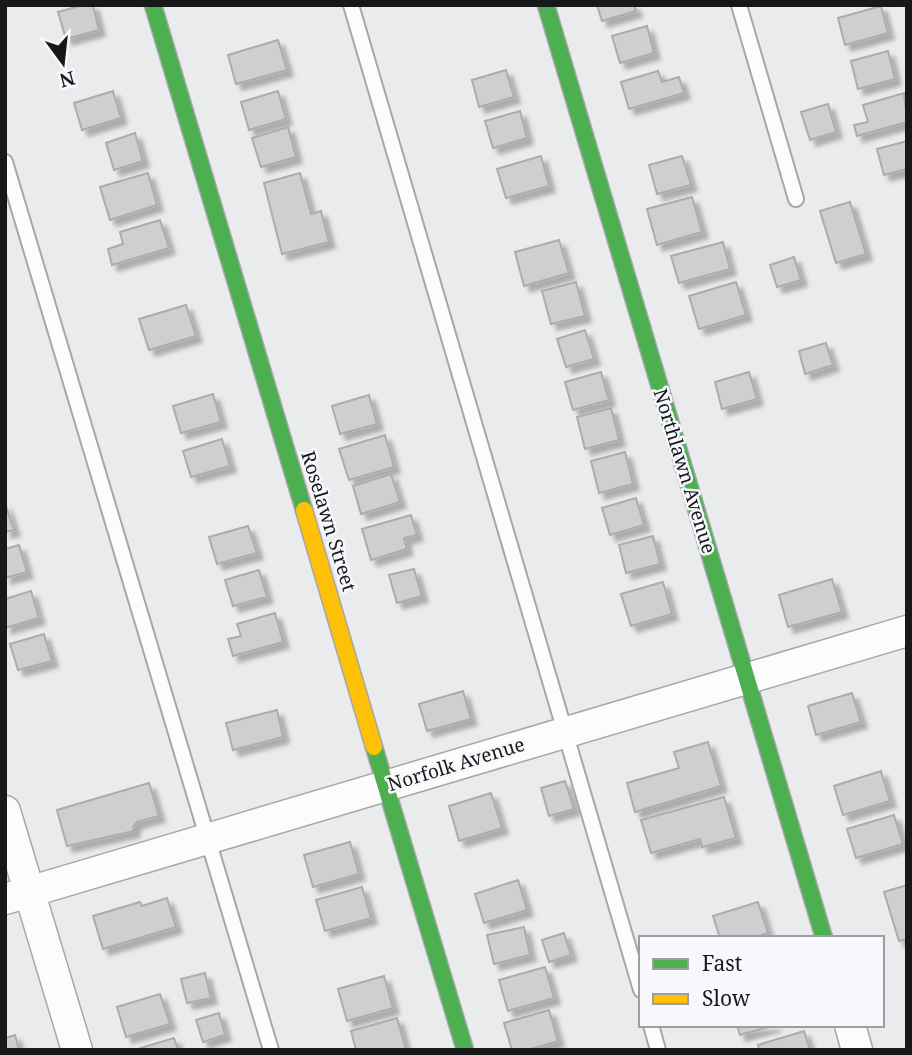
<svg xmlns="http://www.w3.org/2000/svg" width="912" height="1055" viewBox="0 0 912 1055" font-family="'Noto Serif',serif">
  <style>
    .building { fill: #cecfd0; stroke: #abacad; stroke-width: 2; filter: url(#shadow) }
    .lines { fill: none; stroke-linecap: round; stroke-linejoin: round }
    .lane-casing { stroke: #a6a7a8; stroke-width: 18 }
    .street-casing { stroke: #a6a7a8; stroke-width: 33 }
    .fast-casing { stroke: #a6a7a8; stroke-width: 19 }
    .slow-casing { stroke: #a6a7a8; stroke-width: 19 }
    .lane { stroke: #fcfcfc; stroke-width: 14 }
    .street { stroke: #fcfcfc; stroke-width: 30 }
    .fast { stroke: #4caf50; stroke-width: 16 }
    .slow { stroke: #ffc107; stroke-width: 16 }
    .labels { text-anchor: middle; stroke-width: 5; stroke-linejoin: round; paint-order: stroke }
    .street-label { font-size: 19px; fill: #171819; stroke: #f6f8fc }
  </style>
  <defs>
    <filter id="shadow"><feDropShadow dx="6" dy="6" stdDeviation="2" flood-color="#0004"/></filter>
  </defs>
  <rect width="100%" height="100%" fill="#eaebed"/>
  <path class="building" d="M83,5H93L99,30L66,39L58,12Z
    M597,5H634L636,11L602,21Z
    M881,6L888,33L845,45L838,18Z
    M647,26L654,53L620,63L612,36Z
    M278,40L287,70L236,84L228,55Z
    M888,51L895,79L858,89L851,61Z
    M506,70L514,97L479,107L472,80Z
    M658,71L662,82L679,77L684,93L629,109L621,82Z
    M113,91L121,118L82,130L74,103Z
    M278,91L286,119L249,130L241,102Z
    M904,93L907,122L857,136L854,125L868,122L863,105Z
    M828,104L836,132L810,140L801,112Z
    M520,111L527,138L493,148L485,121Z
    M288,127L296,157L261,167L252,138Z
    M135,133L143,161L114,170L106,143Z
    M907,141V169L884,175L877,149Z
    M541,156L549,186L506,198L497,169Z
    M682,156L691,185L657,194L649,165Z
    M148,173L157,205L110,220L100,187Z
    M300,173L311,214L321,211L329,242L282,254L264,183Z
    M692,197L702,232L657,245L647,209Z
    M850,202L866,254L836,263L820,211Z
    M160,220L169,248L112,265L108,249L123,244L120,232Z
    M559,240L569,273L524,286L515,252Z
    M723,242L730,269L679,283L671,256Z
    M794,257L801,280L777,287L770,265Z
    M576,282L585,316L551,324L542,291Z
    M736,282L746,315L699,329L689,296Z
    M186,305L196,336L149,350L139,319Z
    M585,330L594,359L566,367L557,339Z
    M826,343L833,365L805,374L799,351Z
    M601,372L609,400L573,410L565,382Z
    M749,372L757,399L722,409L715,382Z
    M213,394L221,422L181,433L173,406Z
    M369,395L377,424L340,434L332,406Z
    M611,408L619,440L585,449L577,417Z
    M385,435L394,467L349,480L339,449Z
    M222,439L230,466L191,477L183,451Z
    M625,452L633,484L599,493L591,461Z
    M391,474L400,502L361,514L353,486Z
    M636,498L644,525L610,535L602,508Z
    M5,503L14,530L5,532Z
    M411,515L417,535L404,538L407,549L371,560L362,529Z
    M248,526L257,553L217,564L209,537Z
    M653,536L660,564L626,573L619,545Z
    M19,545L27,572L5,578V549Z
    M414,569L422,596L397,603L389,575Z
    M259,570L267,597L233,606L225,580Z
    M832,579L842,612L788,627L779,595Z
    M663,582L672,614L631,626L621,594Z
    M31,591L39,618L5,628V599Z
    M275,613L283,642L233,656L228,639L241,636L237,624Z
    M44,634L52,661L18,670L10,644Z
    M463,691L471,719L427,731L419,704Z
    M852,693L861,722L816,735L808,706Z
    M277,710L283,737L233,750L226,723Z
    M708,742L721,786L635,812L627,783L679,768L674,752Z
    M881,771L890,801L843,815L834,786Z
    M565,781L574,809L549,816L541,788Z
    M149,783L159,816L137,822L133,827L134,831L67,846L57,810Z
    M491,793L502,828L459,841L449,806Z
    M724,797L736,838L702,847L700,839L651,853L641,820Z
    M894,815L903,844L856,858L847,829Z
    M350,842L359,874L313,887L304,855Z
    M518,880L527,910L484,923L475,894Z
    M907,885V939L899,941L884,892Z
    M362,887L371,918L325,931L316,900Z
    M167,898L176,927L103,949L93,916L140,902L142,906Z
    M758,902L768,933L753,938H720L713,916Z
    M524,927L530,955L494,964L487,935Z
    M564,933L571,955L549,962L542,940Z
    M545,967L554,998L508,1011L499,980Z
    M205,973L211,998L187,1003L181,979Z
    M384,976L393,1008L347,1021L338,989Z
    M160,994L170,1024L126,1037L117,1007Z
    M549,1010L558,1041L528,1050H512L504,1023Z
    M219,1013L225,1035L203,1042L196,1020Z
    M397,1018L406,1050H356L351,1031Z
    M737,1025H776L740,1035Z
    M804,1031L810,1050H759L758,1045Z
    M15,1035L19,1050H5V1038Z
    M174,1038L178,1050H134Z"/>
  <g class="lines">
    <defs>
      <path id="lane" d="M351,5L641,990
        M739,5L796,199
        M5,162L271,1050
        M651,1025L658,1050"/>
      <path id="street" d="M5,811L77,1050
        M5,899L907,631
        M850,1025L857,1050"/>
      <path id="fast" d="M153,5L304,510
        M546,5L824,938
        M374,747L465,1050"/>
      <path id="slow" d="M304,510L374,747"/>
    </defs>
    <use href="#lane" class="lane-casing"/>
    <use href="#street" class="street-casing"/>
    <use href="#fast" class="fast-casing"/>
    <use href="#slow" class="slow-casing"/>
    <use href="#lane" class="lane"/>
    <use href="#street" class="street"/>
    <use href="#fast" class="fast"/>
    <use href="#slow" class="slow"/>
  </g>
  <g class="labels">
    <g class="street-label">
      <text transform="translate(685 471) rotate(73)" y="7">Northlawn Avenue</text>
      <text transform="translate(329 521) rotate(73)" y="7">Roselawn Street</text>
      <text transform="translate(456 764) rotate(-17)" y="7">Norfolk Avenue</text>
    </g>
  </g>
  <rect width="912" height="1055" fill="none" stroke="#171819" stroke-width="14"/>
  <rect x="639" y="936" width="245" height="91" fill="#f6f8fc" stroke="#9d9ea1" stroke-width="2"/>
  <rect x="653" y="959" width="35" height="10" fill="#4caf50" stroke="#9d9ea1" stroke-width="2"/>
  <text x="702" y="971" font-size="21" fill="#171819">Fast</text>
  <rect x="653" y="994" width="35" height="10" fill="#ffc107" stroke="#9d9ea1" stroke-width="2"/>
  <text x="702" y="1006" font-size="21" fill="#171819">Slow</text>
  <g transform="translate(63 63) rotate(165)" stroke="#f6f8fc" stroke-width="5" paint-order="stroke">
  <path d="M0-5L12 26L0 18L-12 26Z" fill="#171819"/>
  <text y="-10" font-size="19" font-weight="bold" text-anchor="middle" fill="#171819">N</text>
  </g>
</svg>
